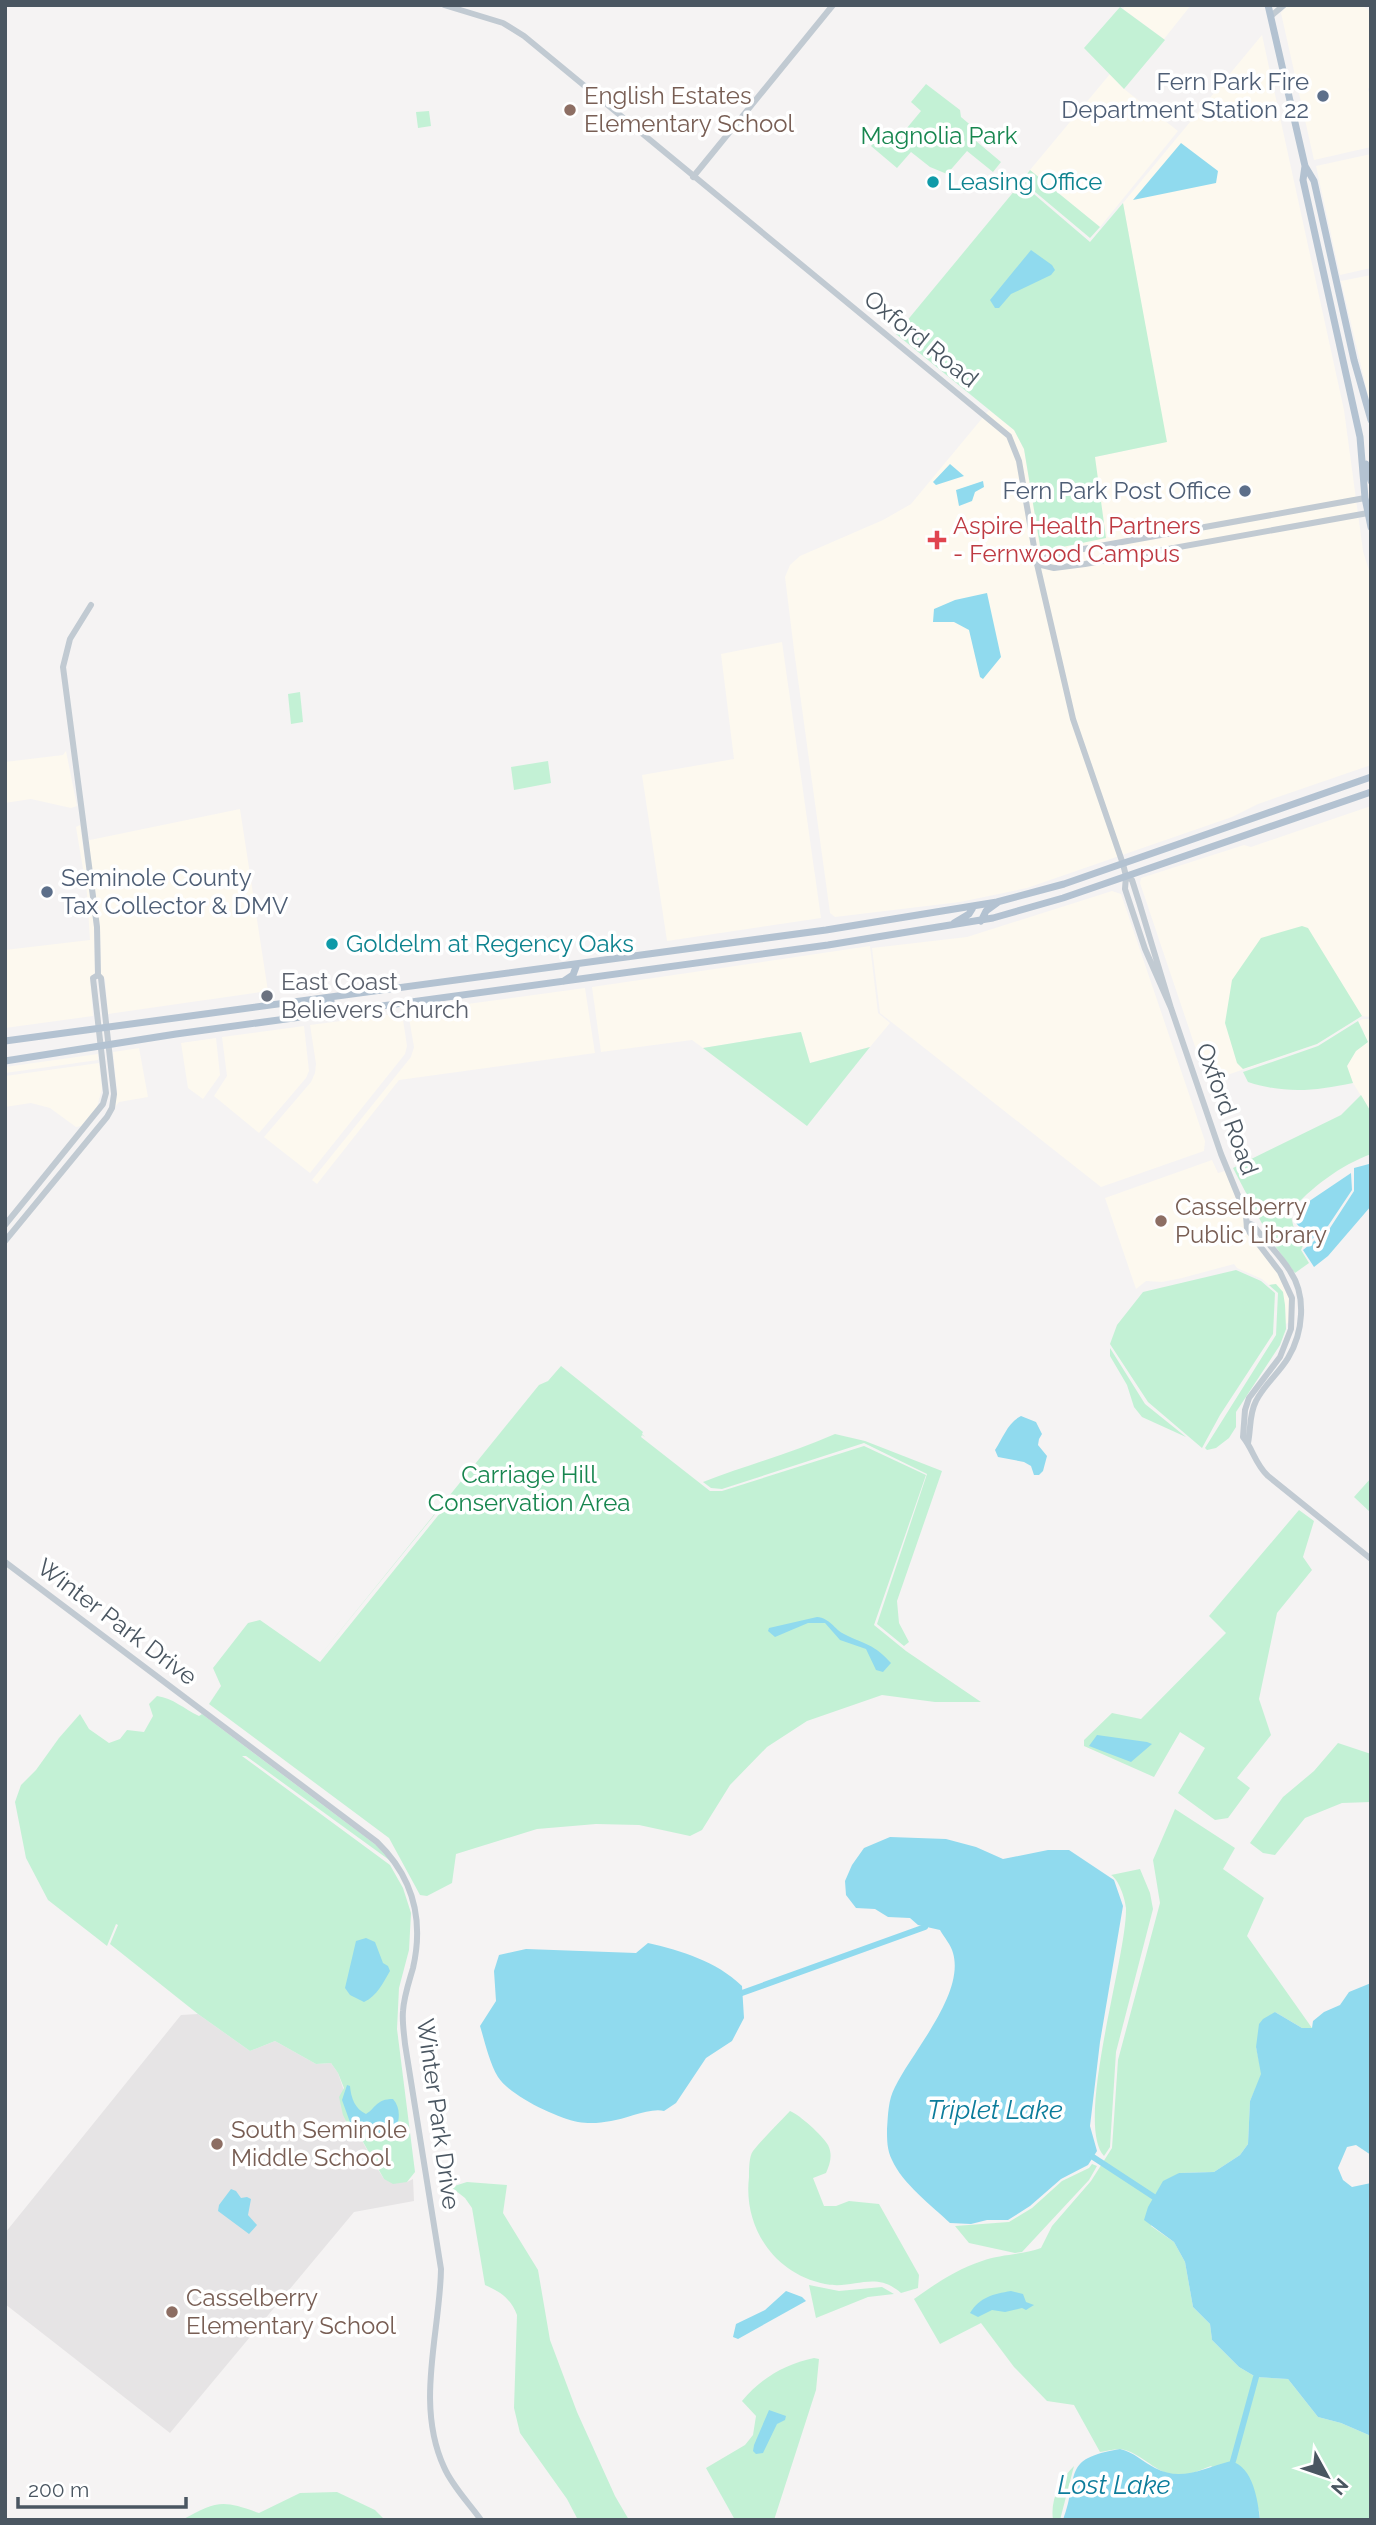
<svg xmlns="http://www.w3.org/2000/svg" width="1376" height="2525" viewBox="0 0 1376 2525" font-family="Raleway,sans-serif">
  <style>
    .commercial { fill: #fdf9ef }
    .education { fill: #e6e4e5 }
    .green { fill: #c3f1d5 }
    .water { fill: #90daee }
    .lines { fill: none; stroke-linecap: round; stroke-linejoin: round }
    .canal { stroke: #90daee; stroke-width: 6 }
    .tertiary { stroke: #c1cad2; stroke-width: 6 }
    .primary { stroke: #b3c2d1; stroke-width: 7 }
    .service-dot { fill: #5c6f8a; stroke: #fff; stroke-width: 2.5 }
    .education-dot { fill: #8d6e63; stroke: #fff; stroke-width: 2.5 }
    .culture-dot { fill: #0f9aa8; stroke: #fff; stroke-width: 2.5 }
    .health-dot { fill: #e0444e; stroke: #fff; stroke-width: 2.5 }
    .worship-dot { fill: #6b7280; stroke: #fff; stroke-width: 2.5 }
    .labels { text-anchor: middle; stroke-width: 7; stroke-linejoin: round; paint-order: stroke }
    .service-label { font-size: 24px; fill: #4e5e75; stroke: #fff; text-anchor: end }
    .education-label { font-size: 24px; fill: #785e54; stroke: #fff; text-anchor: start }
    .park-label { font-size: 24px; fill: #17864f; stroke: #fff }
    .culture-label { font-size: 24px; fill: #0d838f; stroke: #fff; text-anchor: start }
    .street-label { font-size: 24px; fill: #4a5661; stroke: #fff }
    .health-label { font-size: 24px; fill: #be3a42; stroke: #fff; text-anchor: start }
    .worship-label { font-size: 24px; fill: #5b616d; stroke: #fff; text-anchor: start }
    .water-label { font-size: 26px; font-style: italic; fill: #0c7c9b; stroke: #fff }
  </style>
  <rect width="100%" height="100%" fill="#f5f3f3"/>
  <path class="commercial" d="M1126,5H1191L1164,39L1123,9Z
    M1288,5H1361L1371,12V85L1368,89L1371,99V147L1314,160L1281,13Z
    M1262,35L1344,410L1363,551L1371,577V765L1258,804L1232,817L1027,888L960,902L835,917L830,913L794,650L785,577L790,565L800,556L883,520L911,504L989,410L1014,430L1024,449L1041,546L1095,457L1166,442L1123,203Z
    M1110,74L1124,89L1178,131L1100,227L1030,170Z
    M1371,154V268L1340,275L1316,166Z
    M1371,275V408L1341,281Z
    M782,642L821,918L667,941L642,775L734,759L721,654Z
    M66,751L77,806L71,808L31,799L5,803V762L63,755Z
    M1371,806V1017L1362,1016L1317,1044L1207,1082L1140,883L1141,878L1244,845L1251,847Z
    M240,809L268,991L108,1014L105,979L101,974L100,927L88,839L90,840Z
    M80,825L94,927L95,973L90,978L93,1016L5,1028V950L90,940L87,893L76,827Z
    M1112,891L1121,894L1205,1141L1204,1151L1101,1187L880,1013L872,948L967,937Z
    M870,946L878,1013L890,1023L870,1047L810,1063L801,1032L703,1048L692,1040L601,1052L592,987Z
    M585,988L595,1053L399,1080L317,1184L312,1180L411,1057L414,1047L408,1012Z
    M402,1013L407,1046L405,1054L310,1173L264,1137L311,1082L315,1073L316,1064L310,1025Z
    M1363,1019H1371V1112L1353,1083L1347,1067L1364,1032L1358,1021Z
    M304,1026L309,1071L306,1078L259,1133L214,1096L227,1076L222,1037Z
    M216,1038L220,1075L203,1099L188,1088L181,1043Z
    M139,1048L148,1097L119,1102L115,1107L117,1091L113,1052Z
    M98,1054V1060L5,1073V1067Z
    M99,1063L102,1089L97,1107L81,1126L76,1127L50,1108L31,1103L5,1107V1076Z
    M1212,1160L1218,1173L1225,1171L1243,1216L1245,1230L1278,1274L1289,1298V1322L1286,1324L1285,1304L1276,1284L1269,1285L1262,1279L1237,1268L1234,1264L1182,1278L1162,1282L1146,1281L1136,1289L1105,1198Z"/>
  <path class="education" d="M198,2014L250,2051L275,2041L316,2064L331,2063L338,2073L358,2133L374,2163L384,2179L407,2182L413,2179L414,2201L354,2212L170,2433L5,2304V2233L181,2015Z"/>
  <path class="green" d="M1120,7L1165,40L1124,89L1084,48Z
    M926,84L960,110L961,117L981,134L976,141L1001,162L993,172L967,151L947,174L930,167L911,152L897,168L871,146L884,130L897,140L921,111L911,102Z
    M429,111L431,126L418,128L416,112Z
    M1030,170L1100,227L1090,238L1022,181Z
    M1021,183L1090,242L1123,203L1167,442L1095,457L1106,538L1048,550L1040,546L1024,449L1014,430L896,334Z
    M300,692L303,722L291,724L288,694Z
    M548,761L551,783L514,790L511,767Z
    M1302,926L1308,928L1362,1016L1317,1044L1243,1069L1237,1063L1225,1023L1232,980L1261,938Z
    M1358,1021L1368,1042L1356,1051L1347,1066L1353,1083C1315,1091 1285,1094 1248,1082L1243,1072L1318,1046Z
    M801,1032L810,1063L870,1047L807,1126L703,1048Z
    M1361,1095L1371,1112V1154C1341,1165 1310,1188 1290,1212L1295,1233L1303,1246L1301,1250L1309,1263L1295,1273L1270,1239L1233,1168L1341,1115Z
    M1236,1270L1261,1281L1275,1293L1273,1334L1220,1415L1202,1448L1148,1402L1110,1344L1117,1325L1143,1292Z
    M1276,1284L1283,1292L1285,1305L1286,1329L1280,1345L1236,1412V1427L1229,1438L1216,1448L1207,1450L1205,1448L1276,1335L1278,1293L1269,1285Z
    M1110,1348L1145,1404L1186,1437L1142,1417L1134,1407L1127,1385L1110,1356Z
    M561,1366L643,1432L642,1434L645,1437L642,1435L641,1437L710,1491H722L864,1446L926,1475L874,1625L906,1651L981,1702H935L882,1695L807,1721L767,1747L730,1785L702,1830L690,1836L639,1825L596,1824L537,1829L456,1854L452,1883L427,1896L420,1895L389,1838L209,1704L221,1686L213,1668L248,1623L260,1620L320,1662L449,1502H445L318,1658L539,1385L548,1381Z
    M835,1434L865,1441L942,1471L897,1601L899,1623L909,1642L904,1646L877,1624L927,1474L864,1443L722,1489L711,1488L703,1482C747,1465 792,1453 835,1434Z
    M1371,1478V1513L1354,1497Z
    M1299,1510L1314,1521L1303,1557L1312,1570L1277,1613L1259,1699L1271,1735L1237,1778L1250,1788L1228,1818L1215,1820L1178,1793L1205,1748L1180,1732L1154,1777L1084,1746V1740L1112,1713L1141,1719L1226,1633L1209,1616Z
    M157,1696C173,1698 184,1709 199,1716L202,1714L376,1845L392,1862L246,1756H242L390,1865L403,1888L411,1913L409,1950L399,1988L397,2029L415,2172L407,2182L393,2184L384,2179L358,2133L350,2129L343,2115L339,2097L344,2088L338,2073L331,2063L316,2064L275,2041L250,2051L198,2014L110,1944L118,1925L116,1924L107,1946L48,1900L26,1858L15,1802L21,1785L36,1770L59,1738L80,1714L89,1729L109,1743L120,1739L127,1730L144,1732L153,1716L149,1704Z
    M1338,1743L1371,1754V1802L1342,1803L1305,1818L1275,1855L1263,1853L1250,1843L1283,1797L1314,1771Z
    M1175,1809L1235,1848L1223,1869L1264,1898L1247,1936L1312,2028H1302L1275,2012L1256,2047L1262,2074L1250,2101L1248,2144L1240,2155L1214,2172L1179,2173L1151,2226L1174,2242L1185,2262L1193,2307L1210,2324L1212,2340L1239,2367L1256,2377L1288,2379L1318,2417L1341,2423L1371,2436V2520H1260L1259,2510L1211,2466C1202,2469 1193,2474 1184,2475C1162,2479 1147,2458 1128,2451C1120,2447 1109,2451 1100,2452L1074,2405L1047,2401L1014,2367L981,2323L940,2344L914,2299C935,2284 957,2269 982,2261C1001,2254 1022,2255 1041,2248L1052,2226L1091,2181L1112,2148L1118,2060L1160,1903L1153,1860Z
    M1140,1869L1150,1893L1153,1909L1116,2052L1110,2147L1104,2156C1074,2123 1127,1958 1126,1908C1125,1898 1119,1880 1111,1875Z
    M790,2111C800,2115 822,2135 828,2145C833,2155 830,2164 826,2173L813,2178L824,2206H836L849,2201L879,2204L919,2275L918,2288L901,2293C875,2270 854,2290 825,2284C774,2274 743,2227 749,2177C749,2170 749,2156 753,2151C764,2137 778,2124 790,2111Z
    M1092,2164L1097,2166L1089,2180L1022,2252L1015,2253L969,2243L955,2226L1009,2222L1032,2208L1062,2181L1089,2168Z
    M467,2182L507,2185L503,2213L538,2270L550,2340L577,2412L615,2496L629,2520H578L567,2499L520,2433L514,2408L517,2315C511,2299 501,2292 485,2285L472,2208L465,2198L451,2187Z
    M809,2285L839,2291L882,2287L894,2294L868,2297L816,2318Z
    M814,2358L819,2359L816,2390L774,2520H735L706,2468L745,2445L753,2435L756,2416L742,2401C760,2379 785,2364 814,2358Z
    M1074,2466L1060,2520H1053C1050,2500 1060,2480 1074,2466Z
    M337,2492L375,2510L385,2520H182C216,2501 222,2499 259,2513L300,2493Z"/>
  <path class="water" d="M1181,143L1218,171L1216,183L1133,200Z
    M1031,250L1052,265L1055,270L1051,275L1011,294L999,308H995L990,300Z
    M950,464L964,476L936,485L933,482Z
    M983,481L984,487L975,492L972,501L959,506L956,490Z
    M987,593L1001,657L983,679L980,677L969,630L954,622H933L934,609L955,600Z
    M1369,1164L1371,1165V1206L1328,1256L1314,1267L1303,1250L1330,1228L1354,1191V1168Z
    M1351,1173L1352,1190L1328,1226L1311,1240L1296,1223L1302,1206Z
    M1021,1416L1036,1422L1042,1434L1039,1439L1038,1445L1047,1456L1043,1471L1039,1475H1034L1031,1466L1024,1462L998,1457L995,1450C1003,1438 1008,1422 1021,1416Z
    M817,1617C830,1618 834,1629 844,1634C866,1645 874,1644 891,1663L883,1672L876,1670L866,1649L840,1640L825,1623H808L775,1637L768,1631L769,1628Z
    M1097,1735L1147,1742L1152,1744L1131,1762L1089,1746Z
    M890,1837L946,1839L976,1847L1003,1859L1048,1850H1069L1114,1880L1123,1906L1100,2042L1090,2126L1097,2151L1088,2165L1061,2179L1030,2206L1008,2220H987L971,2224L950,2223C932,2206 902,2183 892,2160C887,2150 887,2140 887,2129C888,2115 888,2100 895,2087C912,2052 965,1994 953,1953C951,1945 944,1937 940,1930L918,1925L910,1918L888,1917L875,1909L856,1908L846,1895L845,1881L852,1865L864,1848Z
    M366,1938L375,1942L383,1963L388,1966L390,1971C383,1983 377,1996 364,2002L350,1995L345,1988L356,1941Z
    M648,1943C682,1951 716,1961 742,1986L744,2018L732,2041L706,2058L676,2103L664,2111C651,2107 625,2119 611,2121C600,2123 590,2124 578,2122C557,2118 510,2096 498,2077C489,2062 485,2042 480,2026L496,2001L494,1971L499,1955L526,1949L636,1953Z
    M1371,1983V2155L1356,2145L1347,2147L1338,2168L1343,2180L1352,2187L1371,2183V2436L1341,2423L1318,2417L1288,2379L1256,2377L1239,2367L1212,2340L1210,2324L1193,2307L1185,2262L1174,2242L1144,2220L1148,2207L1163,2181L1179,2173L1214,2172L1240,2155L1248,2144L1250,2101L1261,2074L1256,2047L1259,2024L1263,2019L1275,2012L1302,2028H1312L1313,2021L1324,2012L1340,2005L1349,1992Z
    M347,2085L350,2086C351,2098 355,2109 366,2114C376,2108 376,2099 393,2099C402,2109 400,2125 391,2136L377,2139L351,2125L342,2100Z
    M231,2189L236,2191L241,2198L247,2197L251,2199L248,2215L257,2225L249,2234L218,2211L219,2205Z
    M786,2291L802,2297L806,2301L738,2339L733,2337L736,2324L765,2310Z
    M1011,2291L1023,2294L1026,2302L1034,2305L1026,2310L1022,2308L1005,2312L992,2310L978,2317L970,2313C980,2297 993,2294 1011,2291Z
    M769,2410L786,2416L785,2420L777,2424L763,2453L756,2454L753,2451L754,2445Z
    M1120,2449C1134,2452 1143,2462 1155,2468C1181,2482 1204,2468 1231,2461C1253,2467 1258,2500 1260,2520H1063C1080,2475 1060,2459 1120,2449Z"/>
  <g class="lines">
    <path class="canal" d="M742,1993L925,1927
      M1093,2157L1154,2197
      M1233,2461L1256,2377"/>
    <path class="tertiary" d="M444,5L503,23L524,36L1009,436L1019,461L1037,564L1073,719L1123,864L1126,876L1125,889L1145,949L1171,1008
      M1271,16L1284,5
      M693,177L833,5
      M1037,564L1050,555L1365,498
      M1037,564L1054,568L1085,564L1368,513
      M1126,876L1132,880L1139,902L1171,1008L1221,1154L1246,1215L1247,1229L1280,1272L1292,1298L1291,1329L1280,1357L1249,1398L1245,1410L1243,1437C1253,1449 1255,1464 1268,1476L1371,1559
      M1248,1223L1253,1225C1265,1241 1280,1255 1290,1271C1307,1296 1303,1333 1288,1358C1279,1373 1264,1385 1256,1401C1249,1414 1251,1429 1248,1443
      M5,1225L103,1104L106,1093L93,978L98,975
      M5,1241L107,1117L112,1108L114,1094L101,978L98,975L97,927L63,667L70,639L91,605
      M5,1562L377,1842C413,1877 424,1920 413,1968C409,1982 404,1996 403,2011C402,2022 404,2033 405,2044L441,2269C440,2333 415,2404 444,2467C452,2486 469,2503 481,2520"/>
    <path class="primary" d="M1268,5L1305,166L1314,181L1354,360L1371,420
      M1305,166L1303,180L1360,437L1365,498L1371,527
      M1366,464L1371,481
      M981,921L986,911L997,903
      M954,923L969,914L974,906
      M564,981L573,975L577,964
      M283,1017L294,1013L299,1002
      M306,1017L317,1006L331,1001
      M5,1041L826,930L997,902L1064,884L1371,777
      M5,1061L176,1034L828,945L993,918L1063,898L1371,792"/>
  </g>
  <g class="service-dot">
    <circle cx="1323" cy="96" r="7"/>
    <circle cx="1245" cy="491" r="7"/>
    <circle cx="47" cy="892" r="7"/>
  </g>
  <g class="education-dot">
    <circle cx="570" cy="110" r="7"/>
    <circle cx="1161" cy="1221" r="7"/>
    <circle cx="217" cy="2144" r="7"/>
    <circle cx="172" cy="2312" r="7"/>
  </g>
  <g class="culture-dot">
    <circle cx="933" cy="182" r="7"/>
    <circle cx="332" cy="944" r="7"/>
  </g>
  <path class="health-dot" d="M933.5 529.5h7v7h7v7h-7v7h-7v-7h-7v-7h7z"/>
  <circle class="worship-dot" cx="267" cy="996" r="7"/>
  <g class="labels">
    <g class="service-label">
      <text x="1309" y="90">Fern Park Fire<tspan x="1309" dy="28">Department Station 22</tspan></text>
      <text x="1231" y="499">Fern Park Post Office</text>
      <text x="61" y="886" text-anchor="start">Seminole County<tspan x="61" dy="28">Tax Collector &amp; DMV</tspan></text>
    </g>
    <g class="education-label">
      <text x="584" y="104">English Estates<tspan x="584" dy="28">Elementary School</tspan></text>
      <text x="1175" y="1215">Casselberry<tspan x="1175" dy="28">Public Library</tspan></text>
      <text x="231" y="2138">South Seminole<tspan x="231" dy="28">Middle School</tspan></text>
      <text x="186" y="2306">Casselberry<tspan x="186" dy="28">Elementary School</tspan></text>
    </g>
    <g class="park-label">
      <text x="939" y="144">Magnolia Park</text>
      <text x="529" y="1483">Carriage Hill<tspan x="529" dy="28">Conservation Area</tspan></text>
    </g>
    <g class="culture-label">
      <text x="947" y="190">Leasing Office</text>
      <text x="346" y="952">Goldelm at Regency Oaks</text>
    </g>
    <g class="street-label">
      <text transform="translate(921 339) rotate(39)" y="8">Oxford Road</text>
      <text transform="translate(1227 1109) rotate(70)" y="8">Oxford Road</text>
      <text transform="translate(117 1622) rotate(37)" y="8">Winter Park Drive</text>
      <text transform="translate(438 2114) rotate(82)" y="8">Winter Park Drive</text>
    </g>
    <g class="health-label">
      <text x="953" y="534">Aspire Health Partners<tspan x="953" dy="28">- Fernwood Campus</tspan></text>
    </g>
    <g class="worship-label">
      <text x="281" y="990">East Coast<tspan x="281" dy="28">Believers Church</tspan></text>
    </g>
    <g class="water-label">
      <text x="995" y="2119">Triplet Lake</text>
      <text x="1114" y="2494">Lost Lake</text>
    </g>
  </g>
  <rect width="1376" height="2525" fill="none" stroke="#4a5661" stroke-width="14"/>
  <g transform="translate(1327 2476) rotate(130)" stroke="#ffffff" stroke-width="5" paint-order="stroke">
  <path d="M0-5L12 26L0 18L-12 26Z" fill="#4a5661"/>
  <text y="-10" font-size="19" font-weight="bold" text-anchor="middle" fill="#4a5661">N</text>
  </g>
  <path d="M18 2497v10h168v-10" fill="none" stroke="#4a5661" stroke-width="3.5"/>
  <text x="28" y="2497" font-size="21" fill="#4a5661" stroke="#ffffff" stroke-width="5" paint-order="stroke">200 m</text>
</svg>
